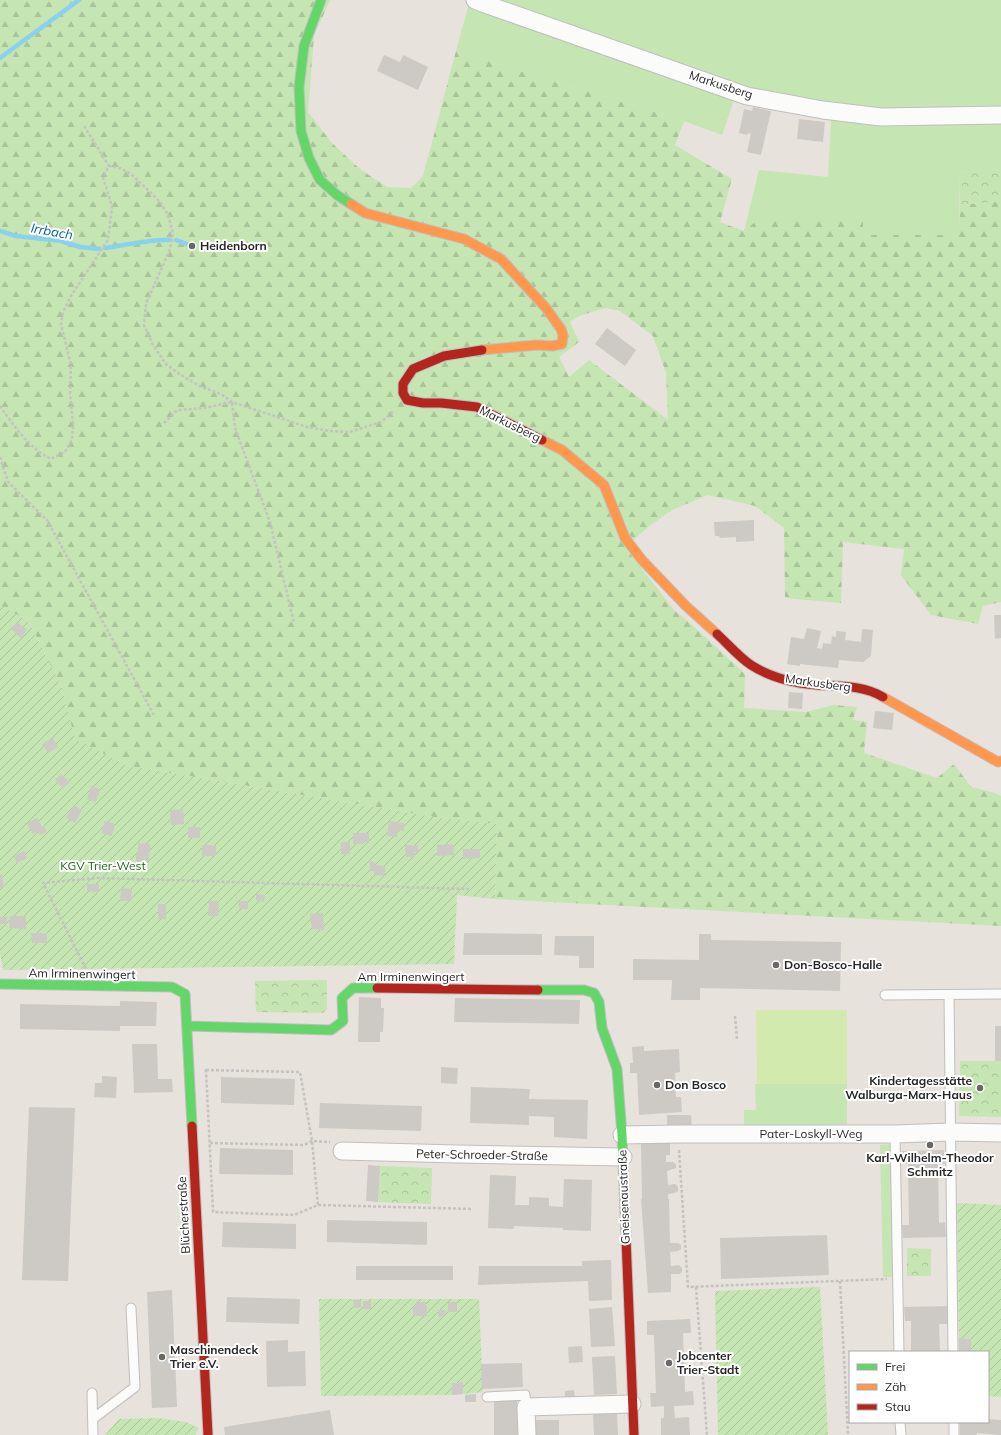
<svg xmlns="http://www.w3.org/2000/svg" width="1001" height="1435" viewBox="0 0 1001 1435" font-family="Mulish,sans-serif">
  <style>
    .grass { fill: #c5e5b2 }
    .forest { fill: url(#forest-firs); fill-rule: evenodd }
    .park { fill: url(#park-crowns) }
    .garden { fill: url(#garden-furrows) }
    .pitch { fill: #d2eaae }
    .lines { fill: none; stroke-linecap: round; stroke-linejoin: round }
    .stream { stroke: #89d1ef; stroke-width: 4.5 }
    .building { fill: #cdc9c5 }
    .lane-casing { stroke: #c0bebe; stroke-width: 11 }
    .street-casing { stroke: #c0bebe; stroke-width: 19 }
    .fast-casing { stroke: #c0bebe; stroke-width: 11 }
    .slow-casing { stroke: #c0bebe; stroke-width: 11 }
    .jam-casing { stroke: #c0bebe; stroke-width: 11 }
    .path { stroke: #c4c3c2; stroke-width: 2.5; stroke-dasharray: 3 2; stroke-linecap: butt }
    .lane { stroke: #fbfbfa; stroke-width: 9 }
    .street { stroke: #fbfbfa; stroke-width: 17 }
    .fast { stroke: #63d668; stroke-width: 9 }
    .slow { stroke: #ff974d; stroke-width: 9 }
    .jam { stroke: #b3261e; stroke-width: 9 }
    .poi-dot { fill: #6a6866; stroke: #fff; stroke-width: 1.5 }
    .labels { text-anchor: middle; stroke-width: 4; stroke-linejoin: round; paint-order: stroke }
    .street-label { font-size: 12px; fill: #272727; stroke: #fff }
    .poi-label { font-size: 12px; font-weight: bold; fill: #272727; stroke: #fff; text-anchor: start }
    .park-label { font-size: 12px; fill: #226814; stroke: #fff }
    .water-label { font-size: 13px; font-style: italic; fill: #0365a0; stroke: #fff }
  </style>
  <defs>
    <pattern id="forest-firs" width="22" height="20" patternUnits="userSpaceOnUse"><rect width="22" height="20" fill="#c5e5b2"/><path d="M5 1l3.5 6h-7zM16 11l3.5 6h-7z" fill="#a9c499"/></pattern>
    <pattern id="park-crowns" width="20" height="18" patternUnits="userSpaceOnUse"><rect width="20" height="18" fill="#c5e5b2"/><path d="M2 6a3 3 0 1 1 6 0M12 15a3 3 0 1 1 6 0" fill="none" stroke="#a9c499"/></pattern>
    <pattern id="garden-furrows" width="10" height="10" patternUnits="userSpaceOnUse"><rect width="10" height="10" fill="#c5e5b2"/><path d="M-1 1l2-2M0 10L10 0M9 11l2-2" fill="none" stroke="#a9c499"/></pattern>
  </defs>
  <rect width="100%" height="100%" fill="#e7e2dc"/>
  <path class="grass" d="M470,0H1001V169L959,173L960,235H863V221L744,231L759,170L828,177L832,104L739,85L722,135L684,121L456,51Z
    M755,1084H847V1124L744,1128V1110H756Z
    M892,1144L895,1277H883L880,1145Z"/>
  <path class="forest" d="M0,0H330L314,36L308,112L332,143L360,169L387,187L411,188L423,176L456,51L684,121L675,145L732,179L720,222L744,231L759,219L863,221V235H960V205L1001,201V602L983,606L978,624L931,615L901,575L904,549L843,542L841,603L785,598L784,528L755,506L708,495L672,510L648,527L625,547L674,610L690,623L745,674L744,708L806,712L833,705L857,707L853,720L867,722L864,753L937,778L954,764L971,787L992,792L1001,796V926L495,899L497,824L440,818L128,766L75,740L61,686L29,622L0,605ZM605,308L620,311L653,336L666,373L668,420L589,360L569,377L559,357L579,342L570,322L579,316Z"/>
  <path class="park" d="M1001,169V201L960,205L959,173Z
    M327,980V1009L323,1013L256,1012L255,981Z
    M960,1061H1001V1117L959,1116Z
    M380,1166L432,1168L431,1204L378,1202Z
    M907,1248L931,1249V1276H907Z"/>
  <path class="garden" d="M0,605L29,622L61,686L75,739L128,766L440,818L497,824L495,899L457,895L454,964L3,970L0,953Z
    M957,1203L1001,1205V1397L988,1396V1352H971V1339L959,1338Z
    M820,1287L828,1435H718L715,1291Z
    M319,1299H479L483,1392L452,1395L321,1396Z
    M158,1418L186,1422L199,1428L195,1435H105L119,1419Z"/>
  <path class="pitch" d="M756,1010H847V1084H757Z"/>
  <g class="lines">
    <path class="stream" d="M0,58L79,0
      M0,231L16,236L61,241L80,247L100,249
      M176,240L192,246
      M105,248C127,245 148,239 170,240"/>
  </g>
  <path class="building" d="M384,55L400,62L403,55L428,67L418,90L377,71Z
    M753,107L771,111L761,155L747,152L751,134L748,133L747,135L739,133L744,109L752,111Z
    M799,119L825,122L823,142L797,139Z
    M607,328L636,350L625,366L595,344Z
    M754,520V541L736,542V537L720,538L719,536H715L714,522Z
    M994,615H1001V638L995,639Z
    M17,622L27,630L21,638L11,629Z
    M807,628L821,631L817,648L822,649L823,643L831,644L832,636L836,637V631L846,632L845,640L861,642L862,629L873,630L871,656L863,662L839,660L838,668L800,664V666L787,664L791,637L804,639Z
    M789,692L803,693L802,709L788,708Z
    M875,711L894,713L892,730L873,728Z
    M53,738L58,747L48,753L42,744Z
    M61,774L70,782L63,788L55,780Z
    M91,786L100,789L96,802L87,799Z
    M74,805L82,810L75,823L66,818Z
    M183,809L184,824L171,825L170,810Z
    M37,818L42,827L44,826L47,832L40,835L38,831L33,834L27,823Z
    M105,821L115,824L112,836L101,833Z
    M389,821L404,823V831L398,830L397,837L387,836Z
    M188,827H200V838H188Z
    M353,833H369V843L364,842V844H353Z
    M341,842H350V854H341Z
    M138,843L150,844L149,861H136V854H138Z
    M453,844L454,855L437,856V845Z
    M202,845H216V856H202Z
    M405,845H418L419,852H415V857H406Z
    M463,849H480V858L463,859Z
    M24,851L27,858L17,863L14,856Z
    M370,861L375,862V865L385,866V876L374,875V871H370Z
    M2,874L4,888H0V875Z
    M87,884H99V892L87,891Z
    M121,888L132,889L131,901H120Z
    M256,894L265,895L264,902L256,900Z
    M209,901H219L218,916H208Z
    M239,901H248V909H239Z
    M158,904H166V919H158Z
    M323,913L324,930L312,929L310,914Z
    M10,916H26V929L9,928Z
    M0,917H7V924H0Z
    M31,933H47V943H32Z
    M464,933L542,934V955H463Z
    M699,934H711V940L841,942L840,991L700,988V1000H671L672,980H633V959L699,960Z
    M555,936H594V968H579V956L554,955Z
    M359,997L381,998V1008H384L383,1032H380V1042H358Z
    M455,998L580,1000L579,1024L454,1022Z
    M120,1001L157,1002L156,1026H120V1031L20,1029V1004L120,1006Z
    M995,1026H1001V1061H995Z
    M132,1044H157L158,1079H172L173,1092L134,1093Z
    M644,1046V1051L679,1049L680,1072L675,1073L676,1097H681L682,1112L639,1115L637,1073H630V1063H633L632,1047Z
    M441,1067L458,1068L457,1084L441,1083Z
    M102,1076L117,1077L116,1098L94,1097L95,1083H102Z
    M221,1077L295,1079L294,1105L221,1103Z
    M471,1087L530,1089L529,1099L588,1100L587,1139L554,1137V1117L529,1116V1125L470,1123Z
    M320,1103L422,1106L421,1131L319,1128Z
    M29,1107L75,1108L68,1281L22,1280Z
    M667,1115H691L692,1127L667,1128Z
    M670,1142V1155H666V1162H673L676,1164V1168L667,1171L668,1185L675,1184L678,1187V1191L675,1193L668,1194V1199H669L670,1243H678L681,1245V1249L678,1251L670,1252L671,1266L679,1265L682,1268V1272L680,1274H671V1292L648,1293L641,1199H642L641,1143Z
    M220,1148L293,1150V1175L219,1174Z
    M944,1150L945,1164H938L939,1223L945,1222L946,1237L903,1238L902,1225H909L908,1164H902V1151Z
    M368,1165L380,1166L378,1202L366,1201Z
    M490,1175L516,1176L515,1205H529V1197L549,1198V1206L563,1207L564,1179L592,1180L591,1231L563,1230V1228L514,1226V1229L488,1228Z
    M327,1220L427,1222V1245L327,1242Z
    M223,1222L296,1224V1249L222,1247Z
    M827,1235L829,1275L721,1279L720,1238Z
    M611,1260L612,1300L589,1301L588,1281L478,1285L479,1266H582V1261Z
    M356,1266H453V1280H356Z
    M172,1290L177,1407L152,1408L147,1292Z
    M227,1297L300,1299L299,1324L226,1322Z
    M353,1300H361V1307L354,1308Z
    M363,1301H371V1309H363Z
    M416,1302H426V1306H427V1316H413V1306H416Z
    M448,1302H457V1312H448Z
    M948,1306V1324H939L940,1352H911V1321H905L904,1307Z
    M612,1307L615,1346L591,1347L589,1309Z
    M438,1310H445L446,1316L438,1317Z
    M690,1319L691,1333H683L685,1392L693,1391L694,1405L674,1406L675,1418L689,1417L690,1435H661V1418H664V1406L651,1407L650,1393H656L654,1335H647V1321Z
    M959,1338L971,1339V1352H959Z
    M288,1340V1352L305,1351L306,1386L267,1387L266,1341Z
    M582,1346L583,1362L569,1363L568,1347Z
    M615,1356L617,1394L594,1395L592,1357Z
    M522,1363L523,1387L482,1389L481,1364Z
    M463,1382V1394L452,1395V1383Z
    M574,1390L575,1399H565V1391Z
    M476,1394V1402H465V1395Z
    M517,1400L518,1435H494V1401Z
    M330,1410L334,1435H225L224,1427Z
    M617,1411L618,1435H594L593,1412Z
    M988,1419L1001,1420V1435L977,1433V1435H960V1422H988Z
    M535,1420H559V1435H536Z"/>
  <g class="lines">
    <defs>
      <path id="lane" d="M885,995L1001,994
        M949,995L953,1352
        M895,1134L899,1352
        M92,1393L93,1435
        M487,1397L525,1395L526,1407
        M94,1418L135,1387L131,1308
        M900,1422L901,1435
        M954,1422V1435"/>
      <path id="street" d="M475,0L485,4L747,96L823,110L881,117L1001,115
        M622,1135L678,1134H895L950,1132L1001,1133
        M342,1151L457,1154L623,1157
        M527,1435L526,1407L632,1404"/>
      <path id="fast" d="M321,0L304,46L299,87L301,131L309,158L320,180L337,195L351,204
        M0,984L172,987L185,994L192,1126
        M538,990H584L594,993L599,1002L602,1028L617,1069L622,1135L626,1238
        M187,1026L331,1030L343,1021L342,998L353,988H377"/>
      <path id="slow" d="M351,204L365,213L464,239L501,259L546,308L561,329L563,335L562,344L552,346L537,345L482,350
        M542,440L562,450L604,485L625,538L642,560L686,606L717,634
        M883,697L998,762L1001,761"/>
      <path id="jam" d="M482,350L444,356L413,369L403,384V393L407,400L423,403H441L477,407L542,440
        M717,634C728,644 739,657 751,665C765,674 783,680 800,683C828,688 858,682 883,697
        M377,988L538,990
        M192,1126L208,1435
        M626,1238L634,1435"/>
    </defs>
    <use href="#lane" class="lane-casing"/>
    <use href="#street" class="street-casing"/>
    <use href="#fast" class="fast-casing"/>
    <use href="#slow" class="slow-casing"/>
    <use href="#jam" class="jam-casing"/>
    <path class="path" d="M84,126L109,166
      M0,406C14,426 29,448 51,459L65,452L72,440L73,424L70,394L71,365L61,324L63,312L71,296L108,240L112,207L103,177L109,166L120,168L131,174L147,189L160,202L168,215L173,233L170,249L146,304L144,325L153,345L166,364L181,375L201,387L221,394L232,402L307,427L330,431L350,432L381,422L394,411
      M164,423L177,410L204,408L232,402L235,428L270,522L294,623
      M0,457L8,482L47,520L155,717
      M86,969L43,883L97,878L469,889
      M735,1016L737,1039
      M206,1070L300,1072L312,1141L318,1205L294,1215L213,1212Z
      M210,1143L304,1145L312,1141L330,1142
      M679,1150L688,1287L887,1279
      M318,1205L473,1209
      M840,1281L848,1435
      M696,1287L707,1435"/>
    <use href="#lane" class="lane"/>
    <use href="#street" class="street"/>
    <use href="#fast" class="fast"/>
    <use href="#slow" class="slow"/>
    <use href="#jam" class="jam"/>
  </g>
  <g class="poi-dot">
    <circle cx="192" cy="246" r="4"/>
    <circle cx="776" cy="965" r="4"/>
    <circle cx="657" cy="1085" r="4"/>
    <circle cx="980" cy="1088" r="4"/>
    <circle cx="930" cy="1145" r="4"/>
    <circle cx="162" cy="1357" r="4"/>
    <circle cx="669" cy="1363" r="4"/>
  </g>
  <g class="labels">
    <g class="street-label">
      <text transform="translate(721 85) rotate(18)" y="4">Markusberg</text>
      <text transform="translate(510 424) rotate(26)" y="4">Markusberg</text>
      <text transform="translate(818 683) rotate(8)" y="4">Markusberg</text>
      <text transform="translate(82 974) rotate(1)" y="4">Am Irminenwingert</text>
      <text x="411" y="981">Am Irminenwingert</text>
      <text x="811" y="1138">Pater-Loskyll-Weg</text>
      <text transform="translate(482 1155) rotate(1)" y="4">Peter-Schroeder-Straße</text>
      <text transform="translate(624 1197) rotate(-92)" y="4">Gneisenaustraße</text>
      <text transform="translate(184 1215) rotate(-93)" y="4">Blücherstraße</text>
    </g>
    <g class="poi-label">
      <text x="200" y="250">Heidenborn</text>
      <text x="784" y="969">Don-Bosco-Halle</text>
      <text x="972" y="1085" text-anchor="end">Kindertagesstätte<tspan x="972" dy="14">Walburga-Marx-Haus</tspan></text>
      <text x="665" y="1089">Don Bosco</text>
      <text x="930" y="1162" text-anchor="middle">Karl-Wilhelm-Theodor<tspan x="930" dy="14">Schmitz</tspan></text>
      <text x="170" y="1354">Maschinendeck<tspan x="170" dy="14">Trier e.V.</tspan></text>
      <text x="677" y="1360">Jobcenter<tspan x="677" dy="14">Trier-Stadt</tspan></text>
    </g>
    <g class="park-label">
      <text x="103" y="870">KGV Trier-West</text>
    </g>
    <g class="water-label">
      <text transform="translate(52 231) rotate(10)" y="5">Irrbach</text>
    </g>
  </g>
  <rect x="849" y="1351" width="140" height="72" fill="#ffffff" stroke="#a9a9a9"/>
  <rect x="857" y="1364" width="20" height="6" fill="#63d668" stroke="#a9a9a9"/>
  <text x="885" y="1371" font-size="12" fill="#272727">Frei</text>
  <rect x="857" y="1384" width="20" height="6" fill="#ff974d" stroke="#a9a9a9"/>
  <text x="885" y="1391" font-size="12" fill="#272727">Zäh</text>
  <rect x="857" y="1404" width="20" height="6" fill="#b3261e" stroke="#a9a9a9"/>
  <text x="885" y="1411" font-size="12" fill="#272727">Stau</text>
</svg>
